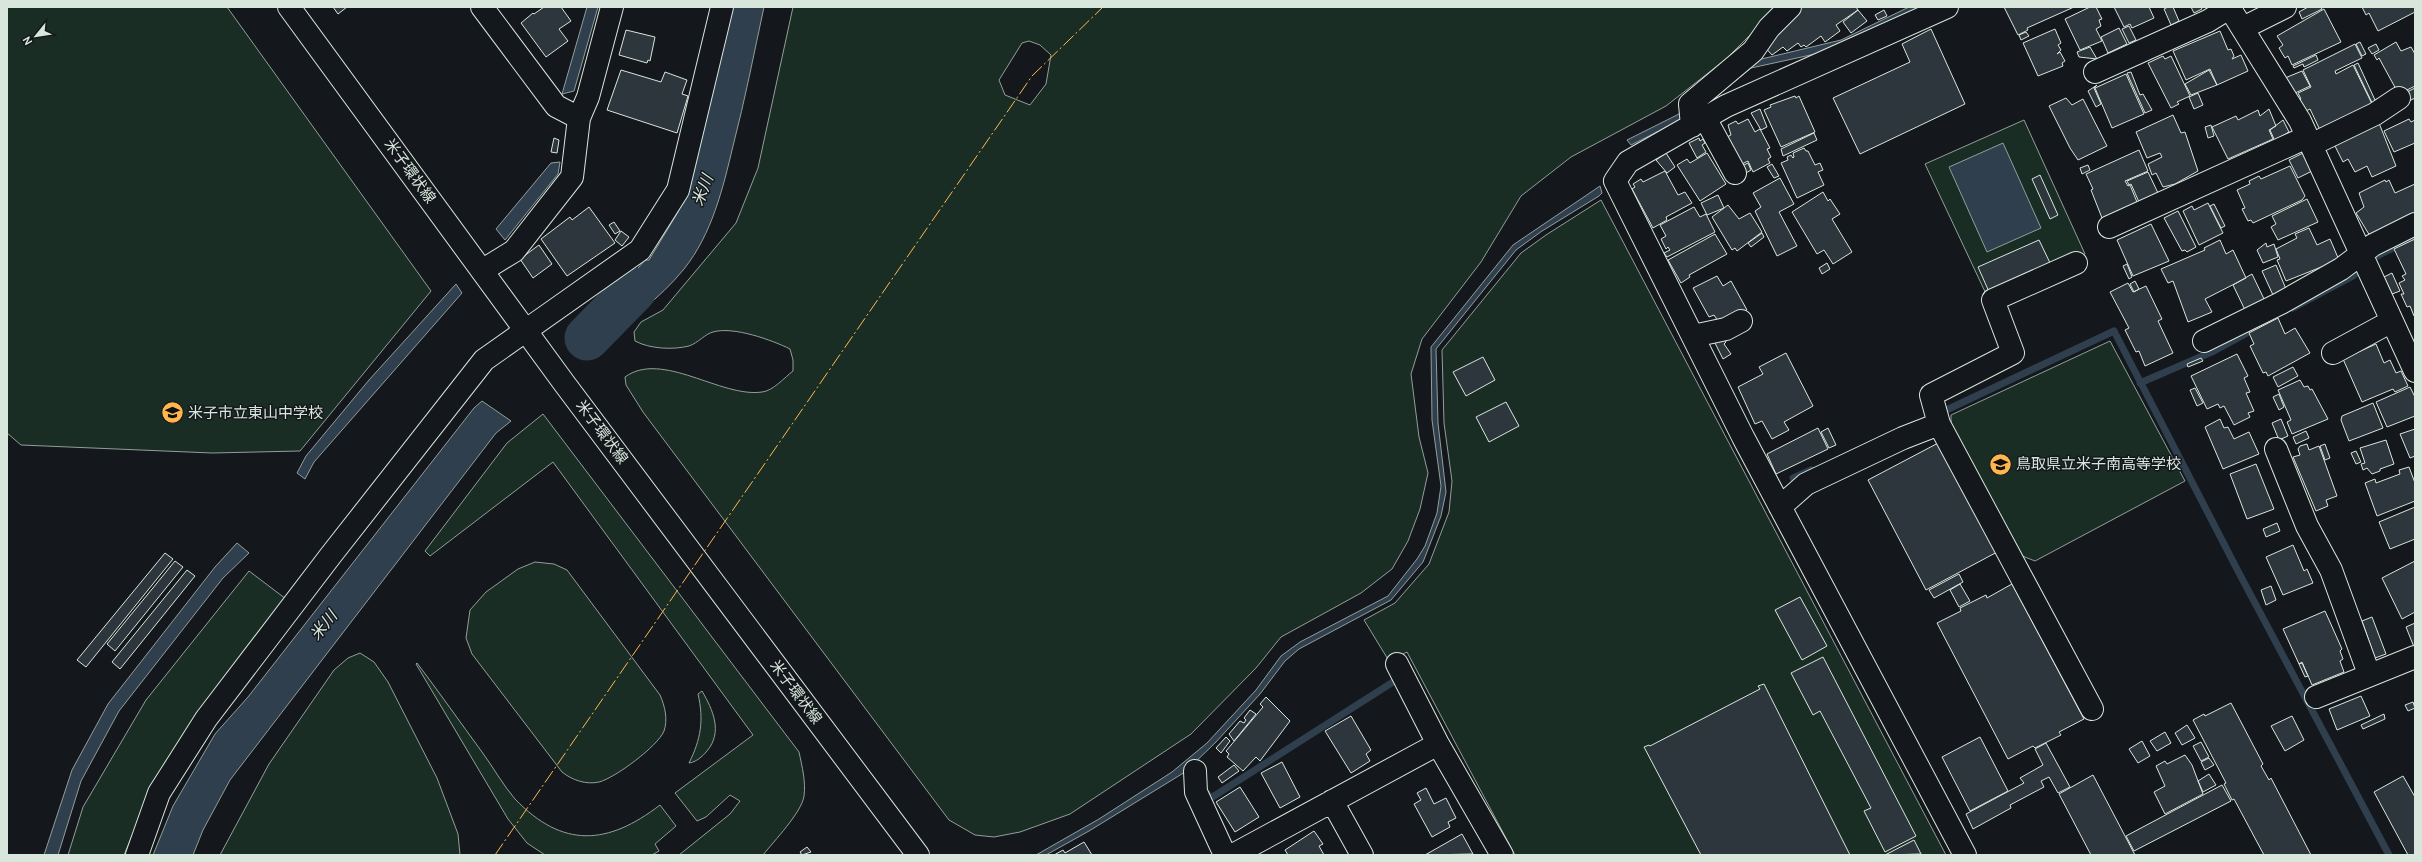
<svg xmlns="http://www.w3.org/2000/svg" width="2422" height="862" viewBox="0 0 2422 862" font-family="Cabin,'Noto Sans JP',sans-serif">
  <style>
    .green { fill: #1a2d24; stroke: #939e99; fill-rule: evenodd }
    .water { fill: #2f3f4d; stroke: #939e99 }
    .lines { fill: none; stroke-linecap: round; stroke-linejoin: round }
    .stream { stroke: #2f3f4d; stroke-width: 7 }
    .river { stroke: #2f3f4d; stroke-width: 45 }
    .building { fill: #2c363c; stroke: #d8e6dc }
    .minor-casing { stroke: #d8e6dc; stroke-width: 24 }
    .major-casing { stroke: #d8e6dc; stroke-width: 24 }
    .minor { stroke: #14181c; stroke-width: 22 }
    .major { stroke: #14181c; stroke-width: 22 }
    .power { stroke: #ffb74d; stroke-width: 1; stroke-dasharray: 14 3 2 3; stroke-linecap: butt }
    .labels { text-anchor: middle; stroke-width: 3; stroke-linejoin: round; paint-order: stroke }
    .street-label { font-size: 15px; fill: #d8e6dc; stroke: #14181c }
    .poi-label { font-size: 15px; fill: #d8e6dc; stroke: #14181c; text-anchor: start }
    .water-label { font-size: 16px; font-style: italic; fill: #d8e6dc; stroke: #14181c }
  </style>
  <rect width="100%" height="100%" fill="#14181c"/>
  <path class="green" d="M7,7H227L431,291L300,451L212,453L21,445L7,433Z
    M793,7H1778L1726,59L1666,106L1571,157L1521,196L1481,262L1422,339L1411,374L1419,437L1428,473L1420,509L1408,541L1392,569L1361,593L1281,637L1256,668L1191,734L1070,814L1020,832L994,837L975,835L949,820L643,412L626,385L625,377C662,350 721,398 762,392C773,391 785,377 793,371V360L790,349C772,340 733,326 713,332C705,334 698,343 689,346C673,350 650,349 635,341L634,332L641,322L663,310L736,223L758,168ZM1029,41L1040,45L1051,55L1046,84L1030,105L1005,95L999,80L1022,43Z
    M2024,120L2085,254L1988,298L1925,164Z
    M1601,200L1946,855H1515L1407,652L1389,661L1364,620L1395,603L1429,564L1449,512L1452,481L1444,423L1442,350L1521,253L1546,235Z
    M2110,341L2185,481L2035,561L2020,555L1951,427V415Z
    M543,414L799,752C802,766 806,782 804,796C802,812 774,841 763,855H679L730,814L740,801L730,795L706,817L697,821L675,793L753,735L553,462L430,556L425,551L507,443Z
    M535,562L554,564L567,570L660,695C665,706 668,720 664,731C658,746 615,778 599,782C586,785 572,780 562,772L472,654L466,638L470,610L486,592L518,569Z
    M249,571L286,599L152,788L124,855H68L83,807L146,700Z
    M360,653L374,662L388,682L437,778L458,834L460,855H220L269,764L334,670L348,658Z
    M417,663C439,692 460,722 482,752C493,767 503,785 515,799C563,849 608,845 660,805L676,826L655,844L659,851L652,855H545L527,843L508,819L416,664Z
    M702,691C713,710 723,732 707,751C702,757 696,762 689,763C701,739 704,720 698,694Z"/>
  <path class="water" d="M587,7H598L574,91L562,94Z
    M730,7H764C754,53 745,100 733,146C723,188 712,234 684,269C659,300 627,321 597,347L582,319L640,272L638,268L645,260H649L678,212L693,174Z
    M1909,7H1925L1829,51L1751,68L1699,111L1631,145L1627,140L1677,115L1749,62L1841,40Z
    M2003,143L2041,228L1987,252L1949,167Z
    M560,162L558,174L505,240L496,229L551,163Z
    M1600,186L1602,193L1599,196L1542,231L1516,250L1436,349L1438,423L1446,492L1441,516L1423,562L1391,600L1299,649L1285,661L1260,694L1215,743L1185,772L1089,831L1046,855H1036L1099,819L1172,772L1207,743L1256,690L1281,656L1300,642L1388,596L1417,559L1425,546L1437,513L1441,486L1432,420L1431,347L1513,245Z
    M456,284L462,293L314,462L305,479L297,473L306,456L369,380Z
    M482,401L511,421L496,433L230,780L203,830L193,855H153L173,806L215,734L248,697L474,408Z
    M237,543L249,553L223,578L119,711L81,781L58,855H44L72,770L108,704L215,567Z"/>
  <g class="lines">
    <path class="stream" d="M2293,308L2353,276L2373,258L2415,237
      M2140,383L2214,351L2273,319
      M1938,414L2114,331L2239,573L2389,855
      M1793,478L1811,470
      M1205,791L1211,798L1393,682"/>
    <path class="river" d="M587,338L634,290"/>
  </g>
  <path class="building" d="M333,7H347L338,14Z
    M544,7H561L571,21L559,29L568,41L546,57L521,23L533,13L534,14Z
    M1801,7H1856L1858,10L1836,25L1840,31L1825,42L1821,36L1806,47L1804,45L1801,47L1798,43L1787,51L1783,47L1772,55L1763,45L1782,21Z
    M2004,7H2074L2027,28L2028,30L2018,35Z
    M2090,7H2096L2102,19L2099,20L2101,26L2096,29L2102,41L2080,50L2065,19Z
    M2114,7H2149L2154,18L2132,28L2130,24L2124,27Z
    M2168,7H2173L2179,21L2171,25L2164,9Z
    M2191,7H2201L2202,9L2194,13Z
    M2308,7H2321L2322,9L2302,19L2299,12Z
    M2362,7H2415V12L2378,31L2369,13L2366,15Z
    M2324,9L2341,42L2292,65L2288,56L2285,58L2279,48L2283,45L2277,36Z
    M1858,10L1867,21L1851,33L1843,22Z
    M1884,10L1887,16L1878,20L1875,15Z
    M2129,26L2136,40L2129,43L2122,29Z
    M2119,28L2127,44L2108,53L2101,37Z
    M1931,29L1965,104L1860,154L1833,98L1910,62L1902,44Z
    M2055,29L2061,43L2058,45L2061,50L2057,54L2060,52L2065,61L2062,63L2063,66L2038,76L2023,43Z
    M626,30L655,37L650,61L648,60L647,63L619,55Z
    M2220,31L2228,50L2231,49L2234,56L2232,59L2241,55L2248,71L2217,85L2210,69L2186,80L2173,51Z
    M2026,32L2029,36L2021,40L2019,35Z
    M2360,42L2366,54L2362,56L2356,44Z
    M2396,42L2401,51L2411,47L2415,54V86L2405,91L2403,88L2397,91L2379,58L2377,60L2374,55Z
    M2355,44L2362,58L2335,71L2336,74L2353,65L2374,108L2320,130L2310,109L2304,112L2299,101L2301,99L2298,93L2311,87L2303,70Z
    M2376,44L2379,50L2372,54L2368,48Z
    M2090,47L2097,59L2079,57L2077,52Z
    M2316,55L2318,60L2304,67L2303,64L2294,68L2293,66Z
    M2163,56L2165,59L2171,56L2190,96L2177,102L2179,104L2171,108L2148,63Z
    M2358,63L2375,100L2377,99L2379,103L2374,107L2354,65Z
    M621,70L661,82L665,72L687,80L682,94L688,96L677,133L607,110Z
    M2209,70L2217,85L2191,95L2185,84Z
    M2302,71L2310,86L2293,94L2285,78Z
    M2131,72L2140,95L2143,94L2152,110L2145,113L2127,73Z
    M2126,74L2144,114L2112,128L2095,88Z
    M2097,85L2094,88L2101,104L2096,107L2088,91Z
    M2415,88V98L2409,101L2405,93Z
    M2198,93L2203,105L2194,109L2189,97Z
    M1795,96L1796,98L1799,96L1815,132L1781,147L1764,110L1771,107L1770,105Z
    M2066,98L2072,105L2083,99L2107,146L2078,160L2070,148L2049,106Z
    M1760,109L1767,127L1761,130L1751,113Z
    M2269,109L2276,126L2269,130L2273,139L2228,159L2212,127L2236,116L2238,120L2258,110L2260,116Z
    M2173,115L2181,133L2185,132L2198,171L2175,184L2163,187L2156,173L2152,175L2148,164L2162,157L2160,153L2147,158L2136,132Z
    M1748,119L1755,132L1760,129L1770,148L1767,149L1771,157L1768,159L1770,163L1753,172L1748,161L1740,165L1727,137L1731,135L1728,125L1736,121L1738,124Z
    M2409,119L2411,122L2415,120V143L2394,152L2384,131Z
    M2283,120L2289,132L2273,141L2274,139L2270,130Z
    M2379,123L2396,166L2372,177L2367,166L2355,172L2348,159L2343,162L2333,142Z
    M2211,125L2214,136L2208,138L2205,127Z
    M1814,133L1817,140L1783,156L1781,149Z
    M554,138L559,140L557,153L551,152Z
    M1699,138L1700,141L1703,139L1705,143L1702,145L1706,152L1697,158L1689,143Z
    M1804,148L1806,151H1808L1815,165L1820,163L1823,170L1818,172L1824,185L1797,198L1781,163L1788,160L1787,157L1791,155L1793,158L1794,157L1793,153Z
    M2139,150L2148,171L2125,181L2128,186L2130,185L2137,202L2102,218L2091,190L2093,189L2086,174Z
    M1666,153L1675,167L1667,173L1656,160Z
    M1707,153L1726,184L1700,201L1677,165L1687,159L1690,163Z
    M2303,153L2312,171L2298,178L2289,160Z
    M1748,163L1751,170L1746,173L1742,166Z
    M1772,164L1779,176L1774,178L1767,167Z
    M2088,165L2090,170L2082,174L2080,168Z
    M2290,166L2305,196L2302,200L2253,223L2251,220L2248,221L2242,209L2245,208L2237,190L2250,184L2249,181L2259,176L2261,179Z
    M1665,171L1678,195L1685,192L1692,203L1666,217L1667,220L1653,228L1632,189L1635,187L1633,184L1641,179L1643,182Z
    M2148,172L2158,193L2139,202L2131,184L2129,185L2127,181Z
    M2040,175L2058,215L2050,219L2032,179Z
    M1780,178L1794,204L1779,212L1797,246L1777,256L1755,211L1761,207L1753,193Z
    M2385,180L2386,182L2389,180L2395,193L2415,184V216L2370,236L2356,213L2364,207L2359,193Z
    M1823,192L1828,201L1830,199L1840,214L1832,219L1852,252L1833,264L1824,250L1817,254L1792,212Z
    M1718,195L1724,208L1707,215L1701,203Z
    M2307,199L2318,222L2278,240L2271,227L2276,224L2272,216Z
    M2208,203L2223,233L2199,245L2183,211L2192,206L2194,210Z
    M2214,204L2225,226L2221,228L2210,206Z
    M1728,205L1739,219L1750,213L1762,232L1737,251L1735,248L1732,250L1712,217Z
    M589,207L615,243L567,276L541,239L570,217L572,220Z
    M1694,207L1700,217L1706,214L1715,232L1667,257L1664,253L1670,250L1668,247L1666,249L1661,239L1666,236L1660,225Z
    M2178,211L2196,247L2187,252L2185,250L2182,251L2164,218Z
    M614,222L620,231L615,234L609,225Z
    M2151,224L2169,261L2133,276L2117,240Z
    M2309,228L2317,245L2330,239L2339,260L2286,281L2277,260L2280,259L2276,249L2297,238L2295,234Z
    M621,231L629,237L622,246L615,240Z
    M1762,233L1764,237L1751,247L1748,243Z
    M1715,234L1727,254L1689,275L1690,277L1681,283L1668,260Z
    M2415,239V315L2414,316L2410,306L2407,307L2401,294H2404L2399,283L2405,280L2402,276L2406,274L2394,249Z
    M2039,240L2052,267L1990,294L1978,267Z
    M2220,240L2226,254L2233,250L2246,278L2205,299L2212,312L2188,322L2173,281L2168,283L2161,269L2205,250L2204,248Z
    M2266,243L2267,247L2274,244L2278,257L2263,263L2257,250Z
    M539,245L552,264L533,278L520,259Z
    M1827,263L1830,269L1822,274L1819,268Z
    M2127,264L2132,277L2129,279L2123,266Z
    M2276,265L2286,289L2273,295L2262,271Z
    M2392,273L2400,291L2392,294L2384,277Z
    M2252,274L2265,301L2245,310L2233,285Z
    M1717,276L1723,286L1731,281L1747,310L1724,322L1722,318L1718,321L1714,315L1709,317L1693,288Z
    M2135,281L2139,289L2134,292L2130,284Z
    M2128,283L2133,292L2146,286L2162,319L2158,321L2173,353L2145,366L2139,351L2136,352L2125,330L2129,328L2110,292Z
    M2278,318L2285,334L2295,328L2310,353L2268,376L2266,372L2263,373L2250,346L2254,344L2249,333Z
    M1724,339L1726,342L1724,344L1731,354L1723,359L1715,343Z
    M2376,344L2384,363L2390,360L2396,373L2401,371L2408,386L2395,392L2393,389L2362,402L2343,359Z
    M1786,353L1813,406L1784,422L1789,430L1772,439L1762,421L1755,424L1738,387L1763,374L1759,367Z
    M2237,354L2248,376L2244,378L2250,392L2246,393L2254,411L2248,413L2250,417L2234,425L2224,406L2220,408L2218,404L2207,409L2191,376Z
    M1483,357L1495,380L1466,396L1453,372Z
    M2201,358L2203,361L2188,367L2187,364Z
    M2293,367L2298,376L2278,387L2273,377Z
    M2300,380L2304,387L2308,386L2310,390L2312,389L2328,419L2292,434L2287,422L2291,420L2278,390Z
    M2410,387L2415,397V416L2387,427L2376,402Z
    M2195,388L2203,403L2197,406L2190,390Z
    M2279,394L2284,407L2279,410L2273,397Z
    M1506,402L1519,426L1489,442L1476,417Z
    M2373,403L2383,428L2349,441L2341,420L2342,416Z
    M2220,419L2224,428L2228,427L2234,439L2249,432L2259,454L2223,469L2205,427Z
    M2281,419L2288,436L2279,440L2272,423Z
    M1818,428L1828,449L1776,474L1767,454Z
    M1828,428L1836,445L1829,448L1821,432Z
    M2415,429V456L2410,458L2400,434Z
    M2306,431L2309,438L2296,444L2293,437Z
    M2386,440L2394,464L2380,469V471L2372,474L2367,468L2363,470L2361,464L2365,463L2360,448Z
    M1942,441L1999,551L1926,590L1868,480Z
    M2307,444L2309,450L2319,446L2337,496L2326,500L2328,506L2316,511L2293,457L2300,455L2298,449L2300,446Z
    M2325,444L2330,458L2325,460L2320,446Z
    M2356,451L2361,462L2356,464L2351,453Z
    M2256,464L2274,509L2247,519L2230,474Z
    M2409,467L2415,483V501L2377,516L2365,483L2375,479L2376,483L2400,474L2399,470Z
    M2415,507V539L2390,549L2379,522Z
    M2277,523L2280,531L2266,537L2263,529Z
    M2293,545L2304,571L2307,569L2313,583L2283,595L2266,557Z
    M165,553L173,559L86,667L77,660Z
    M175,561L183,567L115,651L107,644Z
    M2415,561V612L2402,619L2382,578Z
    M187,570L195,576L120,669L112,662Z
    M1959,574L1963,582L1934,598L1929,590Z
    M1960,584L1970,601L1959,607L1950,590Z
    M2012,584L2084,719L2059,732L2061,735L2035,748L2033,746L2008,759L1937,623L1961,611L1960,608L1986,595L1987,598Z
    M2271,586L2276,600L2266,605L2261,590Z
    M1800,597L1827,646L1802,660L1775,610Z
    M2325,611L2342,649L2340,651L2343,659L2340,661L2344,672L2312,685L2302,662L2299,664L2283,629Z
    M2372,617L2386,654L2375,658L2362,621Z
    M2415,623V646L2414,647L2406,627Z
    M1823,657L1916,836L1885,852L1864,811L1871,808L1820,711L1813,715L1791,673Z
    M2302,663L2308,676L2305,677L2299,664Z
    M1764,684L1850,855H1701L1644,747L1649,745L1650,746L1760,689L1758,686Z
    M2361,696L2370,716L2337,730L2329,709Z
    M1266,697L1290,721L1260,761L1256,757L1243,771L1227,757L1229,754L1226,751L1263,707L1260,704Z
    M2413,702L2415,708L2408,711L2405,705Z
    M2231,703L2263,764L2261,766L2269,780L2271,778L2311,855H2264L2234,799L2232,800L2224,784L2226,783L2193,720L2204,714L2205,716Z
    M1250,710L1256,714L1234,741L1229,734L1240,721L1244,723L1246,720L1244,718Z
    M2384,714L2385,719L2363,729L2361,725Z
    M1351,716L1371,750L1366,754L1370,761L1351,773L1325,731Z
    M2292,716L2304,740L2285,751L2271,726Z
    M2187,725L2195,738L2182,745L2175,733Z
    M2165,732L2171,743L2157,751L2150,741Z
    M1226,737L1230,741L1221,753L1216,748Z
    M1980,737L2008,791L1970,811L1942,757Z
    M2142,741L2150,756L2138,763L2129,749Z
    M2201,742L2209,757L2201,761L2193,746Z
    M2046,743L2070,787L2058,793L2049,777L2041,781L2044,787L2010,805L2011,808L1973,829L1966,814L2024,783L2020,778L2043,765L2035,749Z
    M2185,755L2192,765L2203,794L2165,814L2154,792L2165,786L2156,766L2165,761L2167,764Z
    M2209,758L2214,765L2205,770L2201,762Z
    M1282,762L1300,797L1280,808L1261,773Z
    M1234,765L1239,771L1222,783L1218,777Z
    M2209,774L2216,785L2203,792L2198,781Z
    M2093,775L2135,855H2091L2059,794Z
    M2403,776L2415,797V855H2408L2374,792Z
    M2222,785L2231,801L2134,851L2126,836Z
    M1240,787L1259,817L1235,832L1216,802Z
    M1426,788L1434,804L1446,798L1456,818L1448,822L1450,827L1432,837L1414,804L1421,800L1417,793Z
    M1314,831L1323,844L1319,846L1324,855H1288L1285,850Z
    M1462,834L1473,854L1425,855Z
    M1914,840L1921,854L1885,855Z
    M1084,842L1092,855H1054L1063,850L1065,853Z
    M807,847L811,852L802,855L800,852Z"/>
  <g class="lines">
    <defs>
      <path id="minor" d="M482,7L556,106L579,118L588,97L612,7
        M1947,7L1726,106L1628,162L1615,181L1743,437L1965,855
        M2229,7L2300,121L2415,371
        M2243,28L2285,7
        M2095,72L2208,21L2229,8
        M1705,118L1735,173
        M1692,126L1690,104L1753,51L1769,28L1790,7
        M2311,145L2375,114L2399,98
        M2109,227L2307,137
        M2076,263L1993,300L2013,353L1931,395L1939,424L2092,709
        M483,270L514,251L572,177L579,118
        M1693,336L1726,329L1741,321
        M2204,341L2281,303L2341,269L2373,245L2415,224
        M2333,353L2392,321
        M2276,449L2307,526L2331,570L2369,674
        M1780,507L1806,484L1903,438L1939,424
        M1397,664L1438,744L1502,855
        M2316,697L2415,657
        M1195,771L1196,792L1225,855
        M1332,801L1362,855
        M137,855L159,793L206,719L331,555L484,360L640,250L678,190L722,7
        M1233,855L1438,744"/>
      <path id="major" d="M289,7L564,383L918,855"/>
    </defs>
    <use href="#minor" class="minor-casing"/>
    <use href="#major" class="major-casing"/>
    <use href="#minor" class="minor"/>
    <use href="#major" class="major"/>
    <path class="power" d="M495,855L1032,76L1103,7"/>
  </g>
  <defs>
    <symbol id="school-disc" viewBox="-11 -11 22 22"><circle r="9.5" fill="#ffb74d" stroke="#14181c"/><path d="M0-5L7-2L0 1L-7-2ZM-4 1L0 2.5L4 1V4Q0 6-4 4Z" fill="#111"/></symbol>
  </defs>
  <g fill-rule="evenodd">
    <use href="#school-disc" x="160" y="400" width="25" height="25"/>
    <use href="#school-disc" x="1988" y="452" width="25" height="25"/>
  </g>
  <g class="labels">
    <g class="street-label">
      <text transform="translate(410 171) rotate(54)" y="5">米子環状線</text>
      <text transform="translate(602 432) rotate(53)" y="5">米子環状線</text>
      <text transform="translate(796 692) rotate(53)" y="5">米子環状線</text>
    </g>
    <g class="poi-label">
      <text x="188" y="418">米子市立東山中学校</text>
      <text x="2016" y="469">鳥取県立米子南高等学校</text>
    </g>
    <g class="water-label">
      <text transform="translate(702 190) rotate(-69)" y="6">米川</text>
      <text transform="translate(323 625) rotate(-51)" y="6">米川</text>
    </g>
  </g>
  <rect width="2422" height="862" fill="none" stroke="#d8e6dc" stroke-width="16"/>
  <g transform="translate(36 36) rotate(240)" stroke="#14181c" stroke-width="3" paint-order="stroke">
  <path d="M0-3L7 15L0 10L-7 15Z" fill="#d8e6dc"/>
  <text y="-6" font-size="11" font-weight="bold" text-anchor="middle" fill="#d8e6dc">N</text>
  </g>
</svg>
